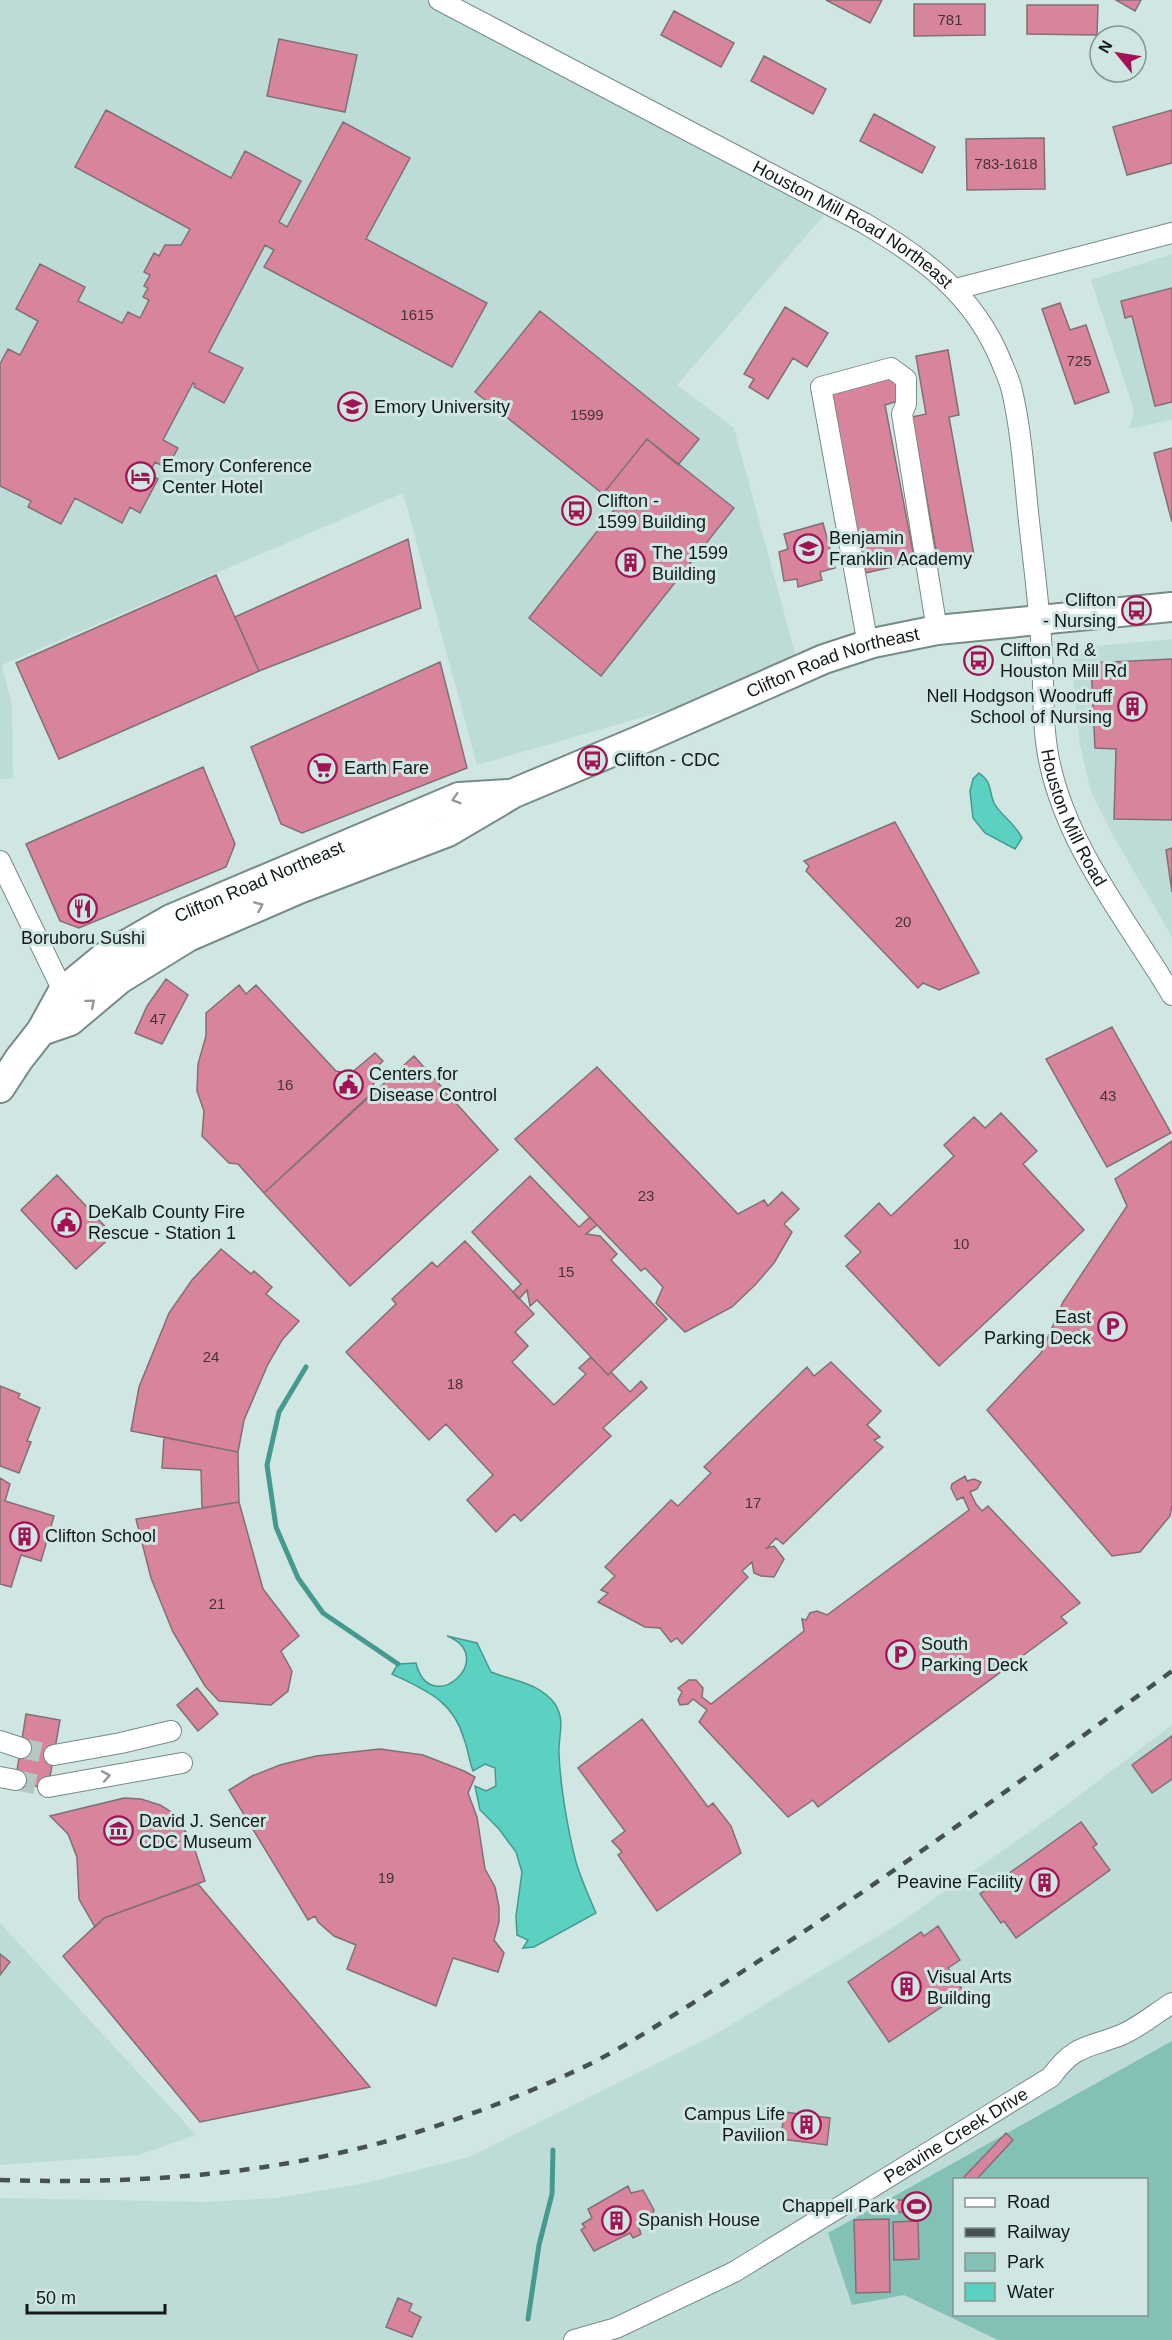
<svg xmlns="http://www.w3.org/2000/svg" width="1172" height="2340" viewBox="0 0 1172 2340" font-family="Arial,sans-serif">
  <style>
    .built { fill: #bedcd7; fill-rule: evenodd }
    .green { fill: #83c1b7; fill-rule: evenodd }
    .water { fill: #5bd1c2; stroke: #459a8f; stroke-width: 1.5 }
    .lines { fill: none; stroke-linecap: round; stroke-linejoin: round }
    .stream { stroke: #459a8f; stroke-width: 5 }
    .building { fill: #d9849d; stroke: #816f74; stroke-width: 1.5 }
    .street-tunnel { stroke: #b4c7c4; stroke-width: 20; stroke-dasharray: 20 10; stroke-linecap: butt }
    .street-casing { stroke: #778b87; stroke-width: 22 }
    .secondary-casing { stroke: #778b87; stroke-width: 32 }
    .street { stroke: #fff; stroke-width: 20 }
    .secondary { stroke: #fff; stroke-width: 28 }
    .rail { stroke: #465250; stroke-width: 4.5; stroke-dasharray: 10 10; stroke-linecap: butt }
    .oneway { stroke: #949898 }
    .labels { text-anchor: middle; stroke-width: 6; stroke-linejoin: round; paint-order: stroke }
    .number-label { font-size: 15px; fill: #44343a }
    .street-label { font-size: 18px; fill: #121a19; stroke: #d0e6e2 }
    .poi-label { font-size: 18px; fill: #121a19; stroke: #d0e6e2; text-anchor: start }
  </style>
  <rect width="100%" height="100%" fill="#d0e6e2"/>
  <path class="built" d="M0,0H439L832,206L677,385L734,428L800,672L477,765L403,493L2,665L12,705L13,778L0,779Z
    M1172,254V420L1129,429L1134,410L1091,280Z
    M1172,639V937L1114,837L1091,792L1080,745L1074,694L1073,660L1076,653L1085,647Z
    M1172,1725V2340H0V2198L205,2202L277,2198L366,2183L469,2157L714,2035L895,1926L1049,1818ZM954,2180H1146V2314H954Z
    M0,1923L196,2135L139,2155L0,2165Z"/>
  <path class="green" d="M1172,2041V2340H998L904,2295L852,2305L828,2233ZM954,2180H1146V2314H954Z"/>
  <path class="water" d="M979,773C993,783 988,789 994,803C1001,816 1014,822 1022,838L1015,849L985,833L973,818L970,791L973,779Z
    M447,1636L477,1643L491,1672C513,1681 540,1683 555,1704C566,1721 558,1736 559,1753C560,1785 568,1831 576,1862C581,1879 589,1897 596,1913L534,1947L523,1948L528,1940L517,1935L516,1916L522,1872L516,1852L499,1829L480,1810L475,1786L486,1791L496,1786L495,1768L485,1764L473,1771C469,1760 468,1749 464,1739C453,1700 425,1690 392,1674L398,1664L416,1663C430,1720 500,1657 447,1636Z"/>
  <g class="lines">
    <path class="stream" d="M306,1367L279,1412L267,1465L276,1527L298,1578L323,1613L398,1664
      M528,2319L539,2245L552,2194L553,2150"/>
  </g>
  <path class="building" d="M826,0H882L870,23Z
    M1116,0H1141L1135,11Z
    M914,4H985V35L914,36Z
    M1027,5H1098L1097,35L1027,34Z
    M674,11L734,43L721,67L661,35Z
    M279,39L357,55L345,112L267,96Z
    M764,56L826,89L813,114L751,81Z
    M106,110L231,178L245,151L301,181L279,222L287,227L343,122L410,158L366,239L487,303L452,367L264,267L274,250L265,245L209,352L243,368L224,403L194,387L195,384L193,383L163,440L178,448L172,459L168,457L163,466L155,462L149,474L158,479L140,513L130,507L122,523L75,498L61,524L28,507L31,501L0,486V364L8,349L20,355L38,321L16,309L40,264L85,287L78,301L122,323L128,312L140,318L149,300L143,297L148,288L144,286L150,275L144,272L154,253L159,256L165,245H181L190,229L75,167Z
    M1172,110V163L1127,175L1113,127Z
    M874,114L935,147L922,173L860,141Z
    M1044,138L1045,189L967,190L966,139Z
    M1172,288V402L1155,406L1132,316L1125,318L1121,301Z
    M1060,303L1070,330L1086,325L1109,392L1075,404L1042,309Z
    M785,307L828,333L807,367L793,358L768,399L749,387L754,379L744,374Z
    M540,311L699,439L678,465L647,439L603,494L475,392Z
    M948,350L959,415L949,417L974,555L938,561L912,417L926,414L916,356Z
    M894,373L901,400L885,405L915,562L865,573L828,388Z
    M647,439L734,508L601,676L529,618L617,506L603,494Z
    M1172,448V522L1154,453Z
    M823,523L835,568L820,572L822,580L798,587L797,579L784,581L779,552L788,549L784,534Z
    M408,539L421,608L259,671L235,617Z
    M216,575L259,671L59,759L16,663Z
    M1172,659V820L1114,819L1116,749L1095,748L1091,663Z
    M440,662L467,768L302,833L281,824L251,747Z
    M203,767L235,844L226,867L79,928L60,921L26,844Z
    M895,822L979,973L939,990L923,983L918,988L806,871L809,866L804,861Z
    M1172,848V892L1166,850Z
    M166,979L188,995L162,1044L135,1033L147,1006Z
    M239,985L246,994L256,985L336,1071L350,1074L375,1053L383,1061L370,1074L374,1080L373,1092L264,1193L238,1164L229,1163L202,1136L204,1111L197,1091L198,1064L206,1036V1013Z
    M1112,1027L1171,1133L1107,1167L1046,1059Z
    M414,1056L498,1150L350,1286L264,1193Z
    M597,1067L738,1214L764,1200L768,1206L782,1192L799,1209L784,1224L792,1232L774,1263L755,1285L732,1307L685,1332L656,1303L663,1287L645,1268L641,1271L515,1139Z
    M1001,1113L1037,1151L1023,1164L1084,1230L939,1366L846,1266L861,1252L845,1236L879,1203L891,1216L954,1156L944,1145L974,1117L985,1128Z
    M1172,1141V1505L1170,1516L1140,1552L1112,1556L987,1410L1041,1353L1063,1302L1127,1206L1115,1179Z
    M57,1175L113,1235L76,1269L21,1210Z
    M530,1176L579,1227L590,1217L597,1225L586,1234L600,1236L617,1254L611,1260L667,1319L608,1375L537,1300L530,1306L527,1290L519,1299L513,1292L521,1284L472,1232Z
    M465,1241L534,1314L515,1332L528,1346L512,1362L554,1405L586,1374L579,1368L591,1357L608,1375L611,1372L630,1392L641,1381L647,1388L603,1428L611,1436L521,1521L514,1514L496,1532L467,1500L493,1475L446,1424L429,1440L346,1352L396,1304L392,1299L432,1262L437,1267Z
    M221,1249L251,1274L254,1271L272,1287L266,1294L299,1321L282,1340L268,1364L244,1420L238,1452L131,1431L139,1387L169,1313L192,1280Z
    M831,1362L881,1411L867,1425L880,1437L874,1440L883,1447L783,1544L776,1538L767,1548L774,1546L784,1559L774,1577L761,1576L754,1573L752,1562L742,1571L748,1577L682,1644L677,1638L671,1642L660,1628L645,1627L598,1602L608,1593L601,1590L615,1576L605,1567L671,1500L678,1506L711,1473L704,1467L807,1367L814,1376Z
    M0,1386L20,1394L18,1398L40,1408L27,1441L31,1442L19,1473L0,1466Z
    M164,1437L238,1452L239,1502L202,1508L201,1470L162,1468Z
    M965,1476L967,1481L974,1479L981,1482L977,1489L970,1492L976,1504L982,1511L988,1506L1080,1603L1061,1617L1067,1623L818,1807L813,1800L788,1817L699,1722L707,1710L693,1699L688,1704L680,1705L678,1700L682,1692L678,1688L689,1680H696L703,1688L702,1697L711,1704L804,1631L802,1619L806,1620L810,1613L817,1611L827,1615L969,1510L963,1497L957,1500L951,1488L952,1484Z
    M0,1478L10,1484L5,1501L54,1516L41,1561L21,1555L11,1587L0,1584Z
    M239,1502L263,1589L299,1636L281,1651L292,1671L288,1691L271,1705L219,1701L205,1686L173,1632L151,1578L136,1519Z
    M197,1688L218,1714L198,1731L177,1705Z
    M26,1714L60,1720L48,1788L15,1783Z
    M642,1719L708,1807L713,1803L731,1826L741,1853L657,1911L618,1855L622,1852L612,1841L625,1831L578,1768Z
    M1172,1736V1779L1152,1793L1132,1765Z
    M380,1749L423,1755L464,1771L475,1777L468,1793L477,1817L485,1869L495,1887L499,1907V1922L494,1940L504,1953L498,1972L453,1958L436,2006L347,1969L356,1945L334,1936L318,1922L315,1916L308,1920L229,1790L252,1776L280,1765L316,1756Z
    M124,1798L141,1799L160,1805L173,1813L192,1841L205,1881L104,1918L95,1927L79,1899L77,1857L68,1834L50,1816Z
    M1081,1822L1097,1844L1093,1847L1110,1870L1016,1938L1004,1921L1001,1923L980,1894Z
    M198,1884L370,2087L200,2122L63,1956L104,1918Z
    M938,1926L960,1960L948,1968L964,1992L889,2042L848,1982L921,1932L924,1936Z
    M0,1954L10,1962L0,1975Z
    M784,2112L830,2118L827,2145L781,2139Z
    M1006,2133L1013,2140L976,2180H967L964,2177Z
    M628,2186L631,2193L643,2190L654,2210L653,2213L643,2221L644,2224L639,2228L641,2234L633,2238L630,2233L594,2251L581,2230L585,2227L582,2224L592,2218L588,2209Z
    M895,2200H907V2212H894Z
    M889,2219L890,2292L856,2293L854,2220Z
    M918,2221L919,2259L894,2260L893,2222Z
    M398,2298L412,2304L409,2311L421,2317L412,2337L386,2327Z"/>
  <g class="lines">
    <path class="street-tunnel" d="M21,1748L54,1755
      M16,1780L48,1787"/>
    <defs>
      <g id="street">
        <path id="s1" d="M439,0L864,223C924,258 974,295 1001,361C1005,371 1010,381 1012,391C1021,430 1024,472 1028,512C1033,560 1040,608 1042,656C1044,691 1042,725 1049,760C1067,848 1127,920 1172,995"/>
        <path d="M956,289L1172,233"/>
        <path d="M868,645L821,387L891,368L906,379V404L902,414L937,630"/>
        <path d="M0,861L63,991"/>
        <path d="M0,1741L21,1748"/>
        <path d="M54,1755L121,1743L171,1731"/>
        <path d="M0,1777L16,1780"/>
        <path d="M48,1787L182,1763"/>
        <path id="s2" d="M574,2340L616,2328L734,2272L1051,2077C1075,2044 1086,2049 1121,2035C1138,2028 1156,2013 1172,2003"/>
      </g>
      <g id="secondary">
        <path id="s3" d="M41,1031L70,1021L120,979L188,937L299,889L448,832L514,793L638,741L824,659L873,643L937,630L1172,607"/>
        <path id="s4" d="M0,1088L19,1059L41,1031L63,991L103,958L171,919L459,797L508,794"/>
      </g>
    </defs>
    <use href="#street" class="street-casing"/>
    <use href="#secondary" class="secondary-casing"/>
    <use href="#street" class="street"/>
    <use href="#secondary" class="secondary"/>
    <path class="rail" d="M0,2180C136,2184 266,2176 398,2138C462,2119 527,2094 588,2065C622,2048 653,2028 685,2008C739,1974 792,1940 845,1904C956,1828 1064,1750 1172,1671"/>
  </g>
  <defs><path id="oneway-chevron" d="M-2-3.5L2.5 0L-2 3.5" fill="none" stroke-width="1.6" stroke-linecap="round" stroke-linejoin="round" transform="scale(1.5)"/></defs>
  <g class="oneway">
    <use href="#oneway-chevron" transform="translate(456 799) rotate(163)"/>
    <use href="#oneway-chevron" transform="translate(259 906) rotate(-24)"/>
    <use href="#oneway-chevron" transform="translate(91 1003) rotate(-40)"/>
    <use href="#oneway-chevron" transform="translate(106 1776) rotate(-10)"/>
  </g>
  <defs>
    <symbol id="university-ring" viewBox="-11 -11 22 22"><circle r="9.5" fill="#d0e6e2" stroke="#a31254" stroke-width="1.5"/><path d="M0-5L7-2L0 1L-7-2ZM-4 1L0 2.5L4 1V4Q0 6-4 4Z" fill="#a31254"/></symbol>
    <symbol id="hotel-ring" viewBox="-11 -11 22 22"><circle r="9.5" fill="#d0e6e2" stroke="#a31254" stroke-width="1.5"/><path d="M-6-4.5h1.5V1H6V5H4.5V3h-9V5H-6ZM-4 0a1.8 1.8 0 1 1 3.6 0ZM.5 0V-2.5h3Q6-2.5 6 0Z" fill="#a31254"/></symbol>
    <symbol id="bus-ring" viewBox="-11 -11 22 22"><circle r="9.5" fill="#d0e6e2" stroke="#a31254" stroke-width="1.5"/><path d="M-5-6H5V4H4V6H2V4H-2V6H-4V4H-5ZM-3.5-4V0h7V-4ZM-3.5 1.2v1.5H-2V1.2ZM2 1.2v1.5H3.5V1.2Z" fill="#a31254"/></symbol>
    <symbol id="school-ring" viewBox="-11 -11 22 22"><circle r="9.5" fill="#d0e6e2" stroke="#a31254" stroke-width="1.5"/><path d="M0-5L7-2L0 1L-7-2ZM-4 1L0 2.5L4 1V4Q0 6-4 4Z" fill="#a31254"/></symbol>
    <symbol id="building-ring" viewBox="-11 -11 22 22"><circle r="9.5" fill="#d0e6e2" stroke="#a31254" stroke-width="1.5"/><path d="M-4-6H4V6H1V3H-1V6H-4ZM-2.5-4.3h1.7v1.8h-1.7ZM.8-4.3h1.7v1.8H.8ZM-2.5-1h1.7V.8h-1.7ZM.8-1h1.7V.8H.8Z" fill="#a31254"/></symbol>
    <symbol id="supermarket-ring" viewBox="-11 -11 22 22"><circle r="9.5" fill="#d0e6e2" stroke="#a31254" stroke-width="1.5"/><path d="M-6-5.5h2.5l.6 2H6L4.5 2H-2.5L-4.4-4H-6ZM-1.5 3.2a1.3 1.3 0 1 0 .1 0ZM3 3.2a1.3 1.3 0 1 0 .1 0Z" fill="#a31254"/></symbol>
    <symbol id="restaurant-ring" viewBox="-11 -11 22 22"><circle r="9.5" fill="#d0e6e2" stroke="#a31254" stroke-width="1.5"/><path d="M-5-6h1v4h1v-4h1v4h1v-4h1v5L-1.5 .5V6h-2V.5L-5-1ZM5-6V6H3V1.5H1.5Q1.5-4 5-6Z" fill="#a31254"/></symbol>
    <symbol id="civic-ring" viewBox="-11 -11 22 22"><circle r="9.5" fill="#d0e6e2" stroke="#a31254" stroke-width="1.5"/><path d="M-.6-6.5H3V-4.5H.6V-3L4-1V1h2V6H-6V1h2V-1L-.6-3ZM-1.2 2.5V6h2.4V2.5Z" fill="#a31254"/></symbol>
    <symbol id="parking-ring" viewBox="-11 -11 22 22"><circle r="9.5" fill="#d0e6e2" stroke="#a31254" stroke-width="1.5"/><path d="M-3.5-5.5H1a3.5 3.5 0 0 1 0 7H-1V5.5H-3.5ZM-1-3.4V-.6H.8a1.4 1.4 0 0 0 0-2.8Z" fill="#a31254"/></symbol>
    <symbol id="museum-ring" viewBox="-11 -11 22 22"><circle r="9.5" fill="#d0e6e2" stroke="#a31254" stroke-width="1.5"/><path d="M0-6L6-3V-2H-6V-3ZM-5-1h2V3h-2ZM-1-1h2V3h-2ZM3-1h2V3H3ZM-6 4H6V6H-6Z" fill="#a31254"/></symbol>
    <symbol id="stadium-ring" viewBox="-11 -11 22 22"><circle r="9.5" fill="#d0e6e2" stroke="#a31254" stroke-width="1.5"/><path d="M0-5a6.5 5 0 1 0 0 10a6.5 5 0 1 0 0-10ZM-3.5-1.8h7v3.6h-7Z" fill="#a31254"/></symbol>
  </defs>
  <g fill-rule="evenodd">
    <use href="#university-ring" x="336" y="390" width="33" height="33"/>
    <use href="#hotel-ring" x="124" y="460" width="33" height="33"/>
    <use href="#bus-ring" x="560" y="494" width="33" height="33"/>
    <use href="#school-ring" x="792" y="532" width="33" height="33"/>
    <use href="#building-ring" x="614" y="546" width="33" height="33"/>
    <use href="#bus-ring" x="1120" y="594" width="33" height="33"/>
    <use href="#bus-ring" x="962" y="644" width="33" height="33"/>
    <use href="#building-ring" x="1116" y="690" width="33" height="33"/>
    <use href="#bus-ring" x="576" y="744" width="33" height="33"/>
    <use href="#supermarket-ring" x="306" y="752" width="33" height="33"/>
    <use href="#restaurant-ring" x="66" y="892" width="33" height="33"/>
    <use href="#civic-ring" x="332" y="1068" width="33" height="33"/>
    <use href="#civic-ring" x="50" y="1206" width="33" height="33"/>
    <use href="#parking-ring" x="1096" y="1310" width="33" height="33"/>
    <use href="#building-ring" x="8" y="1520" width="33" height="33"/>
    <use href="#parking-ring" x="884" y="1638" width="33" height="33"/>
    <use href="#museum-ring" x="102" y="1814" width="33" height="33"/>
    <use href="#building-ring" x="1028" y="1866" width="33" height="33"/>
    <use href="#building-ring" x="890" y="1970" width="33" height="33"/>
    <use href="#building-ring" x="790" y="2108" width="33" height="33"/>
    <use href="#stadium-ring" x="900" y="2190" width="33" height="33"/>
    <use href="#building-ring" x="600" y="2204" width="33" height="33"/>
  </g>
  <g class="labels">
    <g class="number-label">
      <text x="950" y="25">781</text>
      <text x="1006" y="169">783-1618</text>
      <text x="417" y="320">1615</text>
      <text x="1079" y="366">725</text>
      <text x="587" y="420">1599</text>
      <text x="903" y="927">20</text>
      <text x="158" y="1024">47</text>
      <text x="285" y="1090">16</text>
      <text x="1108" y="1101">43</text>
      <text x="646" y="1201">23</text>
      <text x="961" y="1249">10</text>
      <text x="566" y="1277">15</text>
      <text x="211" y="1362">24</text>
      <text x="455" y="1389">18</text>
      <text x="753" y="1508">17</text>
      <text x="217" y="1609">21</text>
      <text x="386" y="1883">19</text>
    </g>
    <g class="street-label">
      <text dy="6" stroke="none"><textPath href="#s1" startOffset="471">Houston Mill Road Northeast</textPath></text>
      <text dy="6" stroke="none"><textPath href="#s3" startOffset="878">Clifton Road Northeast</textPath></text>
      <text dy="6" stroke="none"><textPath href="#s1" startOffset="1144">Houston Mill Road</textPath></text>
      <text dy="6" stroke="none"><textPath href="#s4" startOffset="342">Clifton Road Northeast</textPath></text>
      <text dy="6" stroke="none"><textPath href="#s2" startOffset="435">Peavine Creek Drive</textPath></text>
    </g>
    <g class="poi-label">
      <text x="374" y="413">Emory University</text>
      <text x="162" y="472">Emory Conference<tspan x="162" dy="21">Center Hotel</tspan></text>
      <text x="597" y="507">Clifton -<tspan x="597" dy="21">1599 Building</tspan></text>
      <text x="829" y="544">Benjamin<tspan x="829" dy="21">Franklin Academy</tspan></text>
      <text x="652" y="559">The 1599<tspan x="652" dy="21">Building</tspan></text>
      <text x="1116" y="606" text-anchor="end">Clifton<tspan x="1116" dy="21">- Nursing</tspan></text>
      <text x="1000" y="656">Clifton Rd &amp;<tspan x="1000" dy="21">Houston Mill Rd</tspan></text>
      <text x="1112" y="702" text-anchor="end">Nell Hodgson Woodruff<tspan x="1112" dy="21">School of Nursing</tspan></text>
      <text x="614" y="766">Clifton - CDC</text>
      <text x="344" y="774">Earth Fare</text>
      <text x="83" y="944" text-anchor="middle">Boruboru Sushi</text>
      <text x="369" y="1080">Centers for<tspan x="369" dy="21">Disease Control</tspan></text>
      <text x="88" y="1218">DeKalb County Fire<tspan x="88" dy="21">Rescue - Station 1</tspan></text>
      <text x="1091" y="1323" text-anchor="end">East<tspan x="1091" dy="21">Parking Deck</tspan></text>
      <text x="45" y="1542">Clifton School</text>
      <text x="921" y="1650">South<tspan x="921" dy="21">Parking Deck</tspan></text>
      <text x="139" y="1827">David J. Sencer<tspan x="139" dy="21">CDC Museum</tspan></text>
      <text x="1023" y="1888" text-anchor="end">Peavine Facility</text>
      <text x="927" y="1983">Visual Arts<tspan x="927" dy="21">Building</tspan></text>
      <text x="785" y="2120" text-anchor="end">Campus Life<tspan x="785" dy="21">Pavilion</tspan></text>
      <text x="895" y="2212" text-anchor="end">Chappell Park</text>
      <text x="638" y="2226">Spanish House</text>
    </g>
  </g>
  <rect x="953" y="2178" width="195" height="138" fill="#d0e6e2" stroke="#849492" stroke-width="1.5"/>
  <rect x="965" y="2198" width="30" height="9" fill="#ffffff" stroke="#849492" stroke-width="1.5"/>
  <text x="1007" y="2208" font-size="18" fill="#121a19">Road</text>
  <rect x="965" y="2228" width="30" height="9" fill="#465250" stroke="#849492" stroke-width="1.5"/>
  <text x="1007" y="2238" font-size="18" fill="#121a19">Railway</text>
  <rect x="965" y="2253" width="30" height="18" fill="#83c1b7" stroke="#849492" stroke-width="1.5"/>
  <text x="1007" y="2268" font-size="18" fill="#121a19">Park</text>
  <rect x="965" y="2283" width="30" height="18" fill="#5bd1c2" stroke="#849492" stroke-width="1.5"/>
  <text x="1007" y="2298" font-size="18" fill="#121a19">Water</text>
  <g transform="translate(1118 54) rotate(300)"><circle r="28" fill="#d0e6e2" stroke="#849492" stroke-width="1.5"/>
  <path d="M0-4.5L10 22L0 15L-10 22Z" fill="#a31254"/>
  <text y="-9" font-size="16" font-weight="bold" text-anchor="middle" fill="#121a19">N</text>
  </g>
  <path d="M27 2304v9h138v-9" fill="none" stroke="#121a19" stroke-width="3"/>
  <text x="36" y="2304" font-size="18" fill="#121a19" stroke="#d0e6e2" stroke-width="4.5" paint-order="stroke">50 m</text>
</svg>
